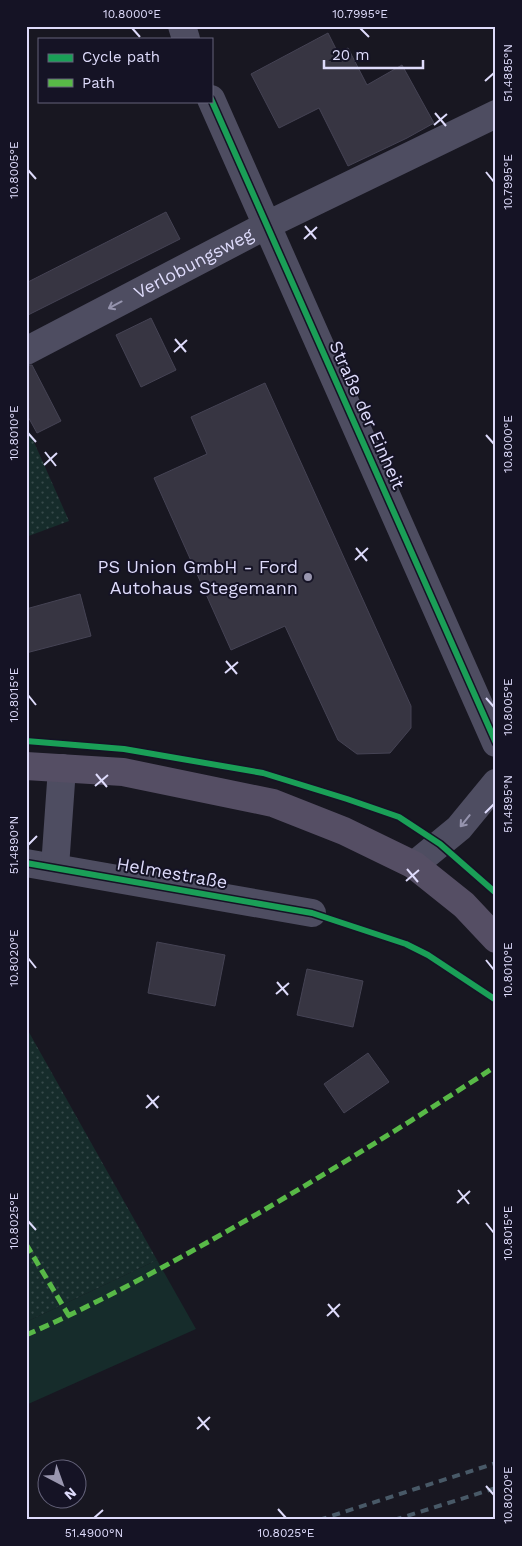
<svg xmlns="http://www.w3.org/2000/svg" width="522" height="1546" viewBox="0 0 522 1546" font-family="'Work Sans',sans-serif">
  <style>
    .grass { fill: #162c2b }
    .garden { fill: url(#garden-dots) }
    .building { fill: #373542; stroke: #454354 }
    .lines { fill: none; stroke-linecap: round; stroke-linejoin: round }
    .minor { stroke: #4e4d61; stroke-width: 28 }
    .major { stroke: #554e64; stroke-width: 28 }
    .rail { stroke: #485967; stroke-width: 4; stroke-dasharray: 8 6; stroke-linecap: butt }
    .quiet { stroke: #58b947; stroke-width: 5; stroke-dasharray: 10 5; stroke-linecap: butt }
    .cycleway-casing { stroke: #151325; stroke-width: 9 }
    .cycleway { stroke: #1a9f57; stroke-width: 6 }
    .oneway { stroke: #9694ae }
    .ticks { fill: none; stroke: #dedbfb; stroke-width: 2 }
    .poi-dot { fill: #9996af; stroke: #151325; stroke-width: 2 }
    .labels { text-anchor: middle; stroke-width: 4; stroke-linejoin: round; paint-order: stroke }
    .street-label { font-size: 18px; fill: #dedbfb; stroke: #151325 }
    .poi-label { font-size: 18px; fill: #dedbfb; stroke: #151325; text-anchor: end }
    .neatline { fill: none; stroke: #dedbfb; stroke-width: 2 }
    .ticks-label { font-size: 12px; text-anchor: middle; fill: #dedbfb }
  </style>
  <defs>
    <pattern id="garden-dots" width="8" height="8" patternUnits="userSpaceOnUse" patternTransform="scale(1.25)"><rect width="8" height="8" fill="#162c2b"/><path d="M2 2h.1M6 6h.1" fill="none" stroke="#374a4b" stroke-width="1.8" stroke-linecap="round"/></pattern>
  </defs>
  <rect width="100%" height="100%" fill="#181721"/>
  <path class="grass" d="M157,1260L196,1329L26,1405V1322Z"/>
  <path class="garden" d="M26,424L69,521L26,537Z
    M26,1027L157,1260L26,1322Z"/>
  <path class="building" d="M328,33L338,53L348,48L367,85L402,65L434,123L407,138L348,166L319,108L279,128L251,74Z
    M166,212L180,239L26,316V283Z
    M151,318L176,370L141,387L116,335Z
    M32,365L61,421L37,433L26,413V366Z
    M265,383L411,706V728L390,753L357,754L338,740L285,626L231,650L154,478L207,454L191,417Z
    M80,594L91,636L26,653V609Z
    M157,942L225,955L215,1006L148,993Z
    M307,969L363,981L353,1027L297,1015Z
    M368,1053L389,1082L344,1113L324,1084Z"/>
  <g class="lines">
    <g class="minor">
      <path d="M182,26L186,39"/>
      <path d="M211,99L496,743"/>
      <path id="s1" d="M26,351L267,225L496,114"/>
      <path d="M26,863L312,913"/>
      <path d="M414,865L459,828L496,783"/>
      <path d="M55,867L62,768"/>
    </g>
    <path class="major" d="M26,766L123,772L273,803L344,831L414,865L464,905L496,939"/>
    <path class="rail" d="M319,1520L496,1463
      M394,1520L496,1488"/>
    <path class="quiet" d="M26,1244L69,1316
      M26,1335C108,1299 186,1255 264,1210C342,1164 420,1116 496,1066"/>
    <defs>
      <path id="cycleway" d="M211,99L496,743
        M26,741L124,749L263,773L347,799L399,817L440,844L496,893
        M26,863L312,913L406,944L428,955L496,1000"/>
    </defs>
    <use href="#cycleway" class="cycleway-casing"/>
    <use href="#cycleway" class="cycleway"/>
  </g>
  <defs><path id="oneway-shaft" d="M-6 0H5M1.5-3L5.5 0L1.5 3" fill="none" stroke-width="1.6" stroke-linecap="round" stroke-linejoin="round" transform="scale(1.25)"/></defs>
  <g class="oneway">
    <use href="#oneway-shaft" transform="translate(115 305) rotate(152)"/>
    <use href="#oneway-shaft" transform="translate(465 821) rotate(129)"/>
  </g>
  <path class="ticks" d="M132,28L140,37M360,28L369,37M485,81L494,73M435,113L446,126M434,125L447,114M28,170L36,179M486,172L494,182M305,226L316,239M304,239L317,227M175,339L186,352M174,352L187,340M28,433L36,442M486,435L494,444M45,452L56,466M44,465L57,453M356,548L367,561M355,560L368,548M226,661L237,674M225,673L238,662M28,695L36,705M486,698L494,707M96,774L107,787M95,786L108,775M485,813L494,804M28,845L37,836M407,869L418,882M406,881L419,870M28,958L36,968M486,960L494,970M277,982L288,995M276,994L289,983M147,1095L158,1108M146,1108L159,1096M458,1190L469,1204M457,1203L470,1191M28,1221L36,1230M486,1223L494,1233M328,1304L339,1317M327,1316L340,1304M198,1417L209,1430M197,1429L210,1417M486,1486L494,1495M278,1509L286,1518M94,1518L103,1510"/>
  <circle class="poi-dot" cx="308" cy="577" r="5"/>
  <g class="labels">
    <g class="street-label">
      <text dy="6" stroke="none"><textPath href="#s1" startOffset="189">Verlobungsweg</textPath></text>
      <text transform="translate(367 415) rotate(66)" y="6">Straße der Einheit</text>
      <text transform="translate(172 873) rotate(10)" y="6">Helmestraße</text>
    </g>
    <g class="poi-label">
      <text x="298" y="573">PS Union GmbH - Ford<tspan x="298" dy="21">Autohaus Stegemann</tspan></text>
    </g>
  </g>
  <rect width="522" height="1546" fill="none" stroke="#151325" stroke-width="55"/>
  <rect x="38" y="38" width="175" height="65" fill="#151325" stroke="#65637b"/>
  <rect x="48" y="54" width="25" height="8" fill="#1a9f57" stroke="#65637b"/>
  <text x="82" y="62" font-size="15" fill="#dedbfb">Cycle path</text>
  <rect x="48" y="79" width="25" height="8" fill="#58b947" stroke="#65637b"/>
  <text x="82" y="88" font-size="15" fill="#dedbfb">Path</text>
  <g transform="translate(62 1484) rotate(139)"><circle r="24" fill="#151325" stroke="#65637b"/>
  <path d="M0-4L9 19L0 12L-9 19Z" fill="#9996af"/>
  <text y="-8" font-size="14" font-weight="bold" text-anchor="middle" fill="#dedbfb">N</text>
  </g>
  <path d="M324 60v8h99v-8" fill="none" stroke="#dedbfb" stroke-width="2.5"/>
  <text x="332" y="60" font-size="15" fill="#dedbfb" stroke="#151325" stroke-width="4" paint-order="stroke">20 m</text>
  <rect x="28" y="28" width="466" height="1490" class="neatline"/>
  <g class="ticks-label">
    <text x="132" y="18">10.8000°E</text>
    <text x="360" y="18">10.7995°E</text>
    <text transform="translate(508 73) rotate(-90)" y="4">51.4885°N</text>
    <text transform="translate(14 170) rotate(-90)" y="4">10.8005°E</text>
    <text transform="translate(508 182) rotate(-90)" y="4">10.7995°E</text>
    <text transform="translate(14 433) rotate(-90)" y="4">10.8010°E</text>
    <text transform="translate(508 444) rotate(-90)" y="4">10.8000°E</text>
    <text transform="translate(14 695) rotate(-90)" y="4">10.8015°E</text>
    <text transform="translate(508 707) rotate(-90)" y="4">10.8005°E</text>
    <text transform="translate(508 804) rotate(-90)" y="4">51.4895°N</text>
    <text transform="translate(14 845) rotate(-90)" y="4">51.4890°N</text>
    <text transform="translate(14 958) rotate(-90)" y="4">10.8020°E</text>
    <text transform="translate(508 970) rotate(-90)" y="4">10.8010°E</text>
    <text transform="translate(14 1221) rotate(-90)" y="4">10.8025°E</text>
    <text transform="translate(508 1233) rotate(-90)" y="4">10.8015°E</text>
    <text transform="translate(508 1495) rotate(-90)" y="4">10.8020°E</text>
    <text x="94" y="1537">51.4900°N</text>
    <text x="286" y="1537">10.8025°E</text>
  </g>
</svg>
